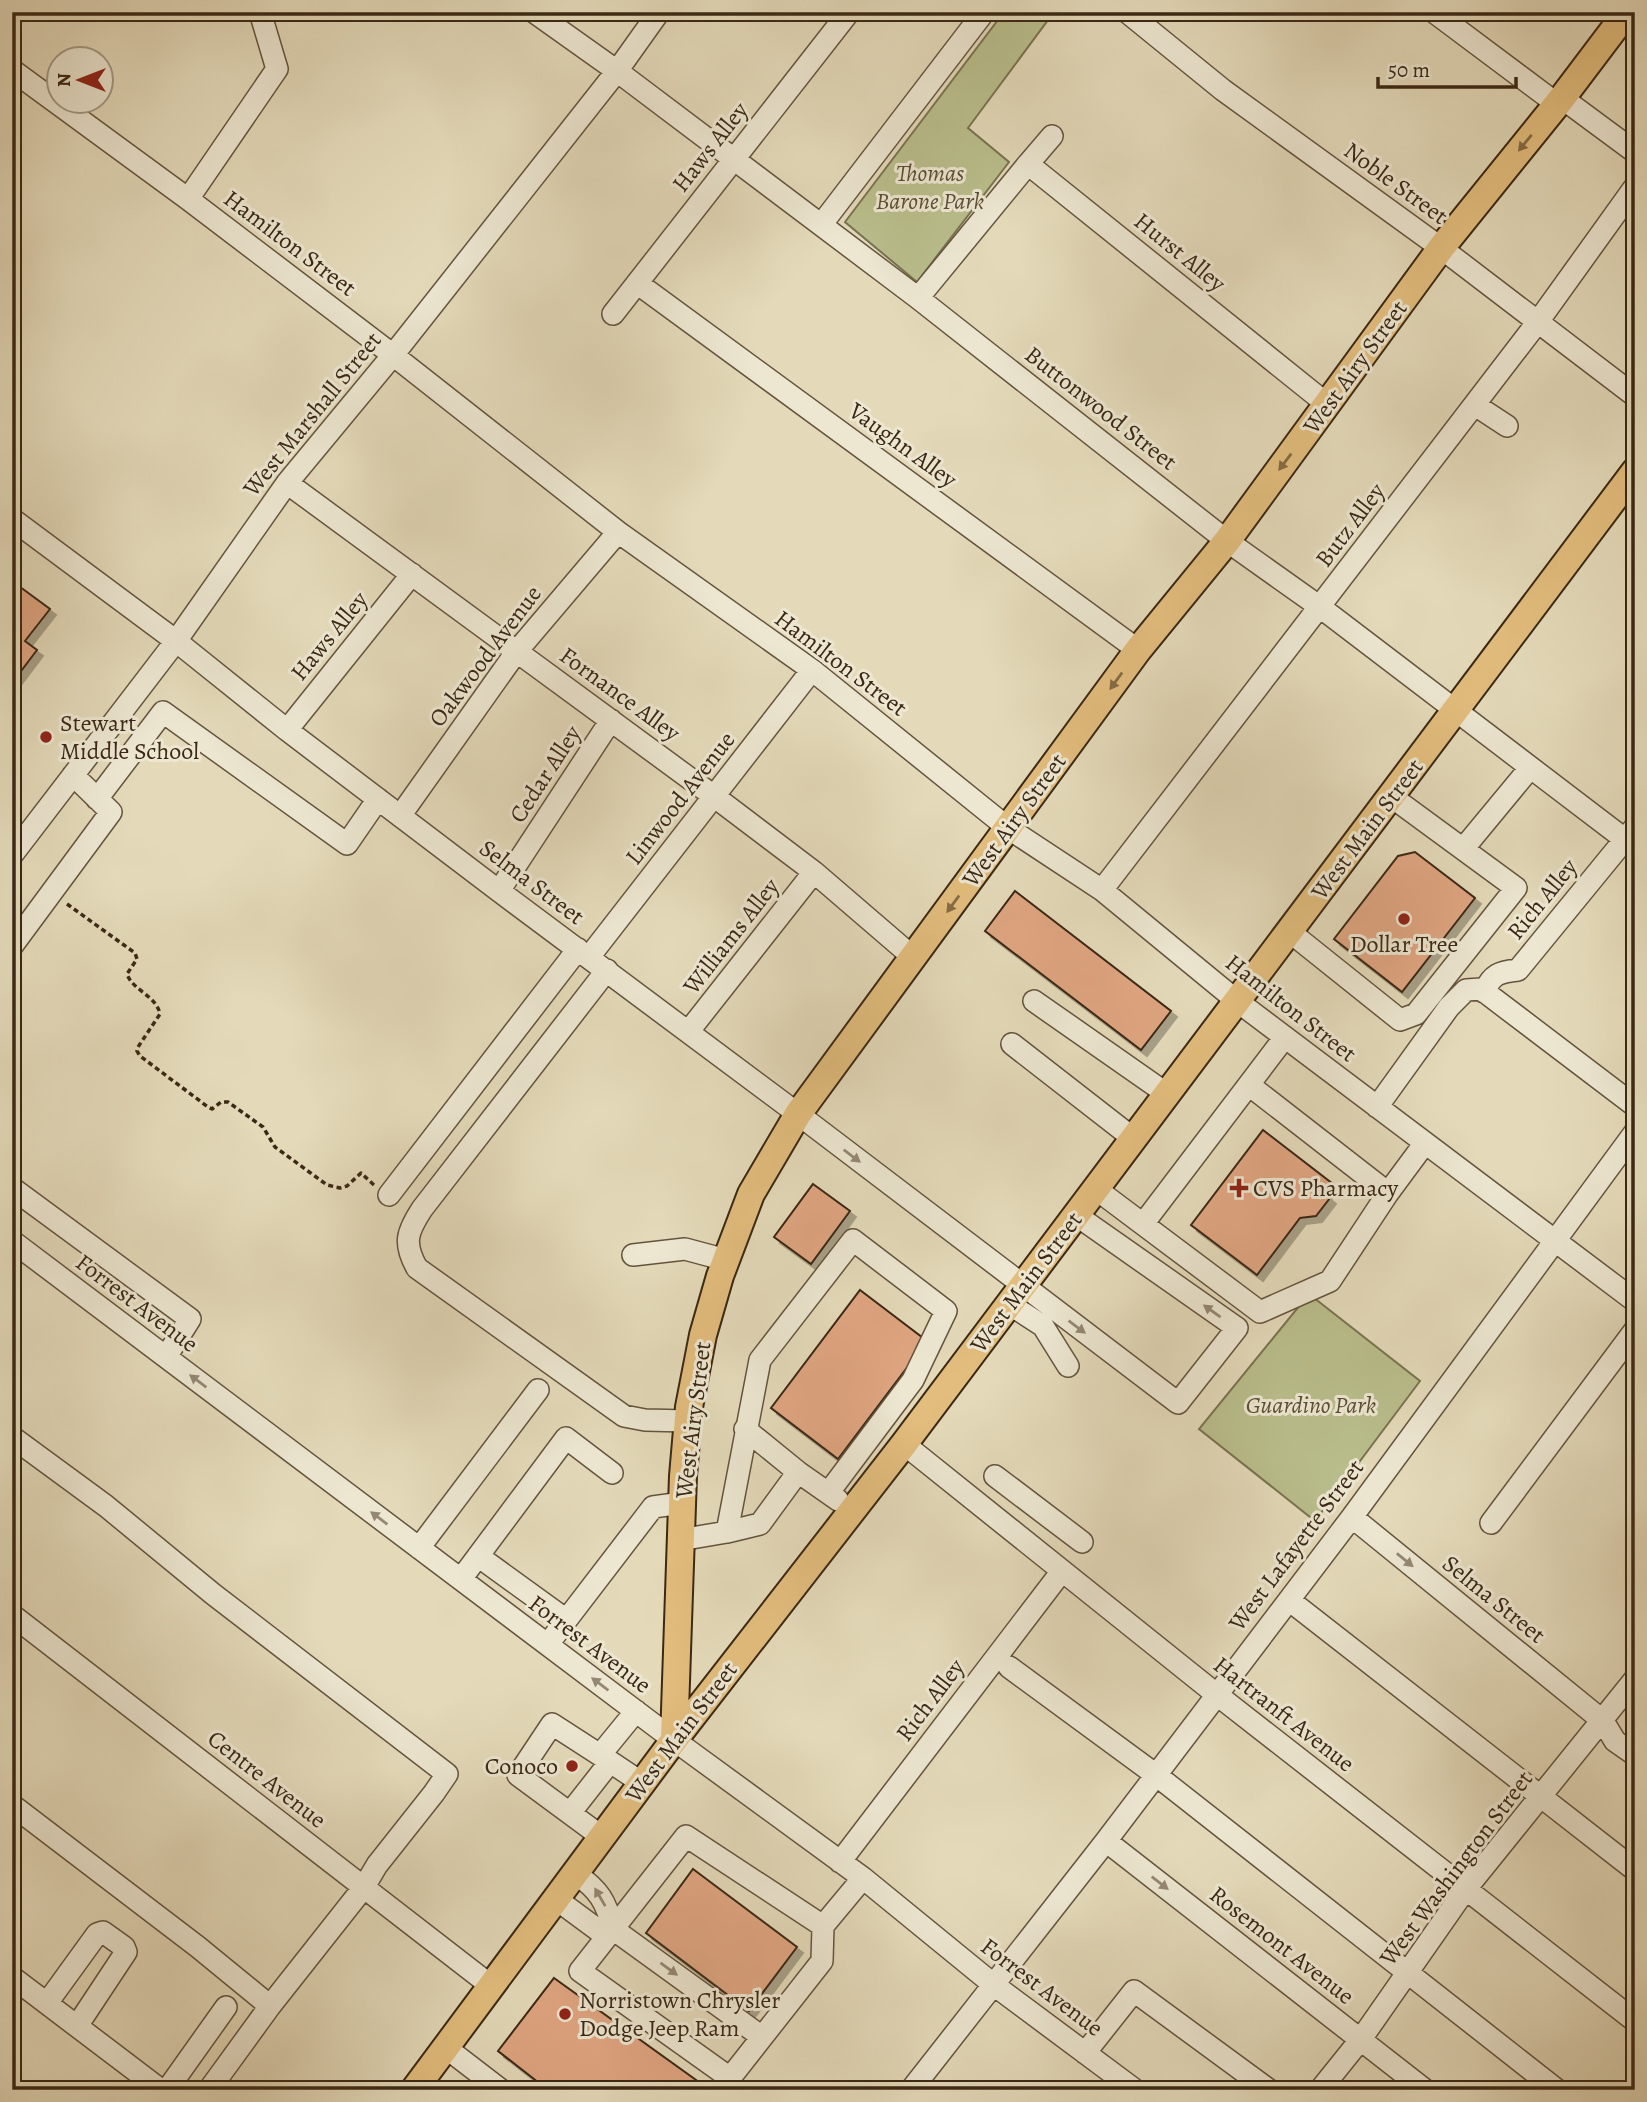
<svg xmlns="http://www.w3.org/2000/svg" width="1647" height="2102" viewBox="0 0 1647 2102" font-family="Alegreya,serif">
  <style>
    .green { fill: #b9be8c; stroke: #7a7350; stroke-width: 2 }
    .building { fill: #dfa581; stroke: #3a2815; stroke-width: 2; filter: url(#shadow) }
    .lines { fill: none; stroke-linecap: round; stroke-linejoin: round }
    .minor-casing { stroke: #64543e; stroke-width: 24 }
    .major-casing { stroke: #3a2815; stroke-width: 30 }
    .path { stroke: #3a2815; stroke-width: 3.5; stroke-dasharray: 5 3.5; stroke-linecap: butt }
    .minor { stroke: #ede7d2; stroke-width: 21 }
    .major { stroke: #e2bd7d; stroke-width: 26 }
    .oneway { fill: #866b44 }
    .oneway2 { fill: #948874 }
    .poi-dot { fill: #8f2418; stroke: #ede7d2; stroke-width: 2.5 }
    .labels { text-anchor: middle; stroke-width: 6; stroke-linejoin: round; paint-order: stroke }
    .street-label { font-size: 24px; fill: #3a2815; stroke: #ede7d2 }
    .park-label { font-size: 24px; font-style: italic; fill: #5a4e33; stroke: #ede7d2 }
    .poi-label { font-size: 24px; fill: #3a2815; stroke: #ede7d2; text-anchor: start }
  </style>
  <defs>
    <filter id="shadow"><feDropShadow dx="6" dy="6" stdDeviation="0" flood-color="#0004"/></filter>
  </defs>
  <rect width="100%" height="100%" fill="#e4daba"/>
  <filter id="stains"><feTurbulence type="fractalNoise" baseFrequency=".00286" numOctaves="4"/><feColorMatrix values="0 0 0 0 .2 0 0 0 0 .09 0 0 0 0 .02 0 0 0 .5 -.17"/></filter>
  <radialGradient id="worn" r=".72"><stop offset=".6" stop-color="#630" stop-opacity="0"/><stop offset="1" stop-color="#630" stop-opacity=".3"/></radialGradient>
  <path class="green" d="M1004,12H1054L968,128L1009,162L917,282L845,222Z
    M1309,1294L1420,1381L1315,1521L1199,1429Z"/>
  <path class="building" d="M12,581L50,609L25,641L37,650L12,683Z
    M1415,852L1475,898L1402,992L1334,939L1398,856Z
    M1015,891L1171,1011L1141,1050L985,931Z
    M1263,1130L1333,1184L1325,1194L1330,1198L1316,1216L1300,1218L1257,1275L1191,1225Z
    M813,1184L850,1211L811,1264L774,1237Z
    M860,1290L927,1341L838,1459L771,1408Z
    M693,1869L797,1947L749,2011L646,1933Z
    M554,1978L710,2090H548L498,2051Z"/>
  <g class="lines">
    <defs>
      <path id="minor" d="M534,12L617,71L918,298L1227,541L1320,607L1635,847
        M1127,12L1223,90L1441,248L1635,396
        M1434,12L1557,104
        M12,70L188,199L393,355L618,532L812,670L1008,828L1102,890L1237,1001L1635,1301
        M1562,98L1635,152
        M1052,136L1028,164L1328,405
        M188,199L277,69L260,12
        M821,225L984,12
        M637,283L1138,650
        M918,298L1028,164
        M613,314L849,12
        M1475,405L1507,426
        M287,483L715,797L814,872L914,958
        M12,519L176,641L287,730L499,891L798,1114L1178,1403L1237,1328L1076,1215
        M287,730L412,574
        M97,799L163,712L347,844L378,799
        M400,816L517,651L618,532
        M1463,849L1530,768
        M12,855L176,641L287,483L393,355L617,71L659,12
        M1102,890L1537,323L1634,188
        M499,891L611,720
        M1290,932L1400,1020L1416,1014L1516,888L1392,797
        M12,946L111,812L73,775
        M589,957L812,670
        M607,970L422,1209C407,1232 403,1243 417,1268L624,1416L645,1420L688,1421
        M1484,992C1492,974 1499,972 1518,970L1635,827
        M1034,1001L1167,1094
        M688,1032L814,872
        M1012,1044L1134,1139
        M1377,1107L1449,1007L1466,990L1481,989L1635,1106
        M12,1188L190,1319L166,1357
        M1096,1189L1260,1312L1330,1281L1388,1193L1249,1085
        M1388,1193L1425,1143
        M389,1195L578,949
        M1143,1224L1285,1037
        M12,1241L674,1740L863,1878L994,1985L1135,2090
        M633,1255L685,1249L726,1260
        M1009,1304L1043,1326L1068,1366
        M745,1429L798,1472L838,1500
        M12,1437L106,1506L213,1594L447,1774L434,1793L377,1865L364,1887L270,2006L209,2090
        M904,1444L1216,1694L1635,2021
        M995,1476L1082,1542
        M1352,1517L1603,1721L1615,1741L1635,1755
        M1491,1523L1635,1330
        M727,1532L760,1524L798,1472
        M680,1540L727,1532L760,1360L853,1240L946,1311L913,1380L829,1492
        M419,1548L538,1390
        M478,1556L565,1619
        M461,1579L566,1438L612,1473
        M1289,1600L1635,1870
        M12,1615L490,1985
        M548,1644L653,1507L682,1503
        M1009,1667L1156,1775L1557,2090
        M600,1755L642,1783
        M12,1805L198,1947L270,2006
        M570,1813L610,1762
        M602,1837L518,1775L552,1724L600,1755L636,1711
        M1106,1841L1425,2090
        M840,1862L1062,1571
        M575,1873C599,1890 606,1901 613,1929
        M556,1899L598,1930L613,1929L762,2037
        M823,1926L822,1961L730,2078L580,1971L686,1836L823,1926L863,1878
        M12,1977L161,2090
        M47,2003L97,1934L103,1932L124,1947L126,1952L77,2026
        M445,2047L501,2090
        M1085,2053L1134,1991L1269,2090
        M167,2090L226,2007
        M911,2090L1106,1841L1352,1517L1635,1132
        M1320,2090L1361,2039L1465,1890L1635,1679"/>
      <path id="major" d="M674,1740L683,1476L689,1407L703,1335L720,1276L751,1194L798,1114L1138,650L1227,541L1441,248L1562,98L1627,12
        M414,2090L674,1740L904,1444L1635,471"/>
    </defs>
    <use href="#minor" class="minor-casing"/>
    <use href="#major" class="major-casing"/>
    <path class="path" d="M67,904L135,953L137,959L127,974C133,991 156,995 160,1014L138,1047L137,1051L140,1056L208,1107L212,1109L221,1102H228L263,1127L275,1147L327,1185L340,1188L347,1186L361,1173L374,1185"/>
    <use href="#minor" class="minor"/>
    <use href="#major" class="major"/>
  </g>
  <defs><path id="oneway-solid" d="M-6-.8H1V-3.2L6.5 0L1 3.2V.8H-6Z" transform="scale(1.75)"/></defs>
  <g class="oneway">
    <use href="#oneway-solid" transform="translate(1525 143) rotate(129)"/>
    <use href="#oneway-solid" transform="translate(1285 462) rotate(127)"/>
    <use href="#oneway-solid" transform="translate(1116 681) rotate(126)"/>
    <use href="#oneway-solid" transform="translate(953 904) rotate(126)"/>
  </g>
  <g class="oneway2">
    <use href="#oneway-solid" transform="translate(852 1156) rotate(37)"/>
    <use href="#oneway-solid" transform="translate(1212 1311) rotate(-145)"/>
    <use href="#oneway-solid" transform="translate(1077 1327) rotate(37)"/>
    <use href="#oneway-solid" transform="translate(198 1381) rotate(-143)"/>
    <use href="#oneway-solid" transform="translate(379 1518) rotate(-143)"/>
    <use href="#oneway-solid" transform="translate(1405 1560) rotate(39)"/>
    <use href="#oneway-solid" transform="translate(600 1684) rotate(-143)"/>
    <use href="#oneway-solid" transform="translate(1160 1883) rotate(38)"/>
    <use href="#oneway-solid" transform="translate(600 1897) rotate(-120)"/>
    <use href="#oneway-solid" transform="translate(669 1969) rotate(36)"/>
  </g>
  <g class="poi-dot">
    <circle cx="46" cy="737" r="7"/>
    <circle cx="1404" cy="919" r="7"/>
    <path d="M1235.5 1177.5h7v7h7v7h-7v7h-7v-7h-7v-7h7z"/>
    <circle cx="572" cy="1766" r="7"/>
    <circle cx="565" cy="2014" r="7"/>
  </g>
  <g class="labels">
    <g class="street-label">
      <text transform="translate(710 147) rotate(-52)" y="8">Haws Alley</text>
      <text transform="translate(1396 183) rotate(36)" y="8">Noble Street</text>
      <text transform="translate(290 243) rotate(37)" y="8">Hamilton Street</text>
      <text transform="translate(1180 252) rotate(39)" y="8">Hurst Alley</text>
      <text transform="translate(1355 367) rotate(-54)" y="8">West Airy Street</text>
      <text transform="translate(1101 408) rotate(38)" y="8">Buttonwood Street</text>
      <text transform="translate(312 414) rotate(-51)" y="8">West Marshall Street</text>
      <text transform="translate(903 445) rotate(36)" y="8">Vaughn Alley</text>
      <text transform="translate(1350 525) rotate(-53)" y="8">Butz Alley</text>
      <text transform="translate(329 636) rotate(-51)" y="8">Haws Alley</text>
      <text transform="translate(485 656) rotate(-53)" y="8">Oakwood Avenue</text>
      <text transform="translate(841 663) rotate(37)" y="8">Hamilton Street</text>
      <text transform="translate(620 694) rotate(36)" y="8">Fornance Alley</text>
      <text transform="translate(545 774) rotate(-57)" y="8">Cedar Alley</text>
      <text transform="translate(680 798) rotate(-52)" y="8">Linwood Avenue</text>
      <text transform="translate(1014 820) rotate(-54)" y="8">West Airy Street</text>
      <text transform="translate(1367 829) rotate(-53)" y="8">West Main Street</text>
      <text transform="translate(532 882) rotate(37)" y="8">Selma Street</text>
      <text transform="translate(1542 899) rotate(-51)" y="8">Rich Alley</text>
      <text transform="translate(731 936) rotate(-52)" y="8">Williams Alley</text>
      <text transform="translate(1291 1008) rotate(38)" y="8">Hamilton Street</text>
      <text transform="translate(1026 1282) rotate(-53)" y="8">West Main Street</text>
      <text transform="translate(137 1303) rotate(37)" y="8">Forrest Avenue</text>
      <text transform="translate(693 1420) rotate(-83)" y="8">West Airy Street</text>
      <text transform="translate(1296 1545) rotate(-53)" y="8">West Lafayette Street</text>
      <text transform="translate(1494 1599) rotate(39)" y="8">Selma Street</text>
      <text transform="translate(590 1644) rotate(37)" y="8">Forrest Avenue</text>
      <text transform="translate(930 1700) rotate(-53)" y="8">Rich Alley</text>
      <text transform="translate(1284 1714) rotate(38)" y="8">Hartranft Avenue</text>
      <text transform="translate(681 1732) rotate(-53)" y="8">West Main Street</text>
      <text transform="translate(267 1779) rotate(38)" y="8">Centre Avenue</text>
      <text transform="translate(1456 1868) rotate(-53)" y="8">West Washington Street</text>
      <text transform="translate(1282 1945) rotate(38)" y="8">Rosemont Avenue</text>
      <text transform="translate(1042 1987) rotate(37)" y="8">Forrest Avenue</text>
    </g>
    <g class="park-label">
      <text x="930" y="181">Thomas<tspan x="930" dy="28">Barone Park</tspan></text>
      <text x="1311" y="1413">Guardino Park</text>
    </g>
    <g class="poi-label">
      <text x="60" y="731">Stewart<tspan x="60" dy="28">Middle School</tspan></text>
      <text x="1404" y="952" text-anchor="middle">Dollar Tree</text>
      <text x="1253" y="1196">CVS Pharmacy</text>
      <text x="558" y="1774" text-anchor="end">Conoco</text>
      <text x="579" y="2008">Norristown Chrysler<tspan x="579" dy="28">Dodge Jeep Ram</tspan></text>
    </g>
  </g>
  <rect width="1647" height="2102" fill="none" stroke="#e4daba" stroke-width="42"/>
  <rect x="14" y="14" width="1619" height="2074" fill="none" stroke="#3a2815" stroke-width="3.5"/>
  <rect x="21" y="21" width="1605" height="2060" fill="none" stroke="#3a2815" stroke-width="2"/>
  <g transform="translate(80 80) rotate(270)"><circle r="33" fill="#ede7d2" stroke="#a59b86" stroke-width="2"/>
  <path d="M0-5L12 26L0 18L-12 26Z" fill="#8f2418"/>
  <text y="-10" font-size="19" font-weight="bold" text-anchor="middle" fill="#3a2815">N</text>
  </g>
  <path d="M1378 77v10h138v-10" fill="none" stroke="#3a2815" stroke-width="3.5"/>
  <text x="1388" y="77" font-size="21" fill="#3a2815" stroke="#ede7d2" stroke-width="5" paint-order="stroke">50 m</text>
  <rect width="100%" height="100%" filter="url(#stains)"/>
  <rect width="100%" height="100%" fill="url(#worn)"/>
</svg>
